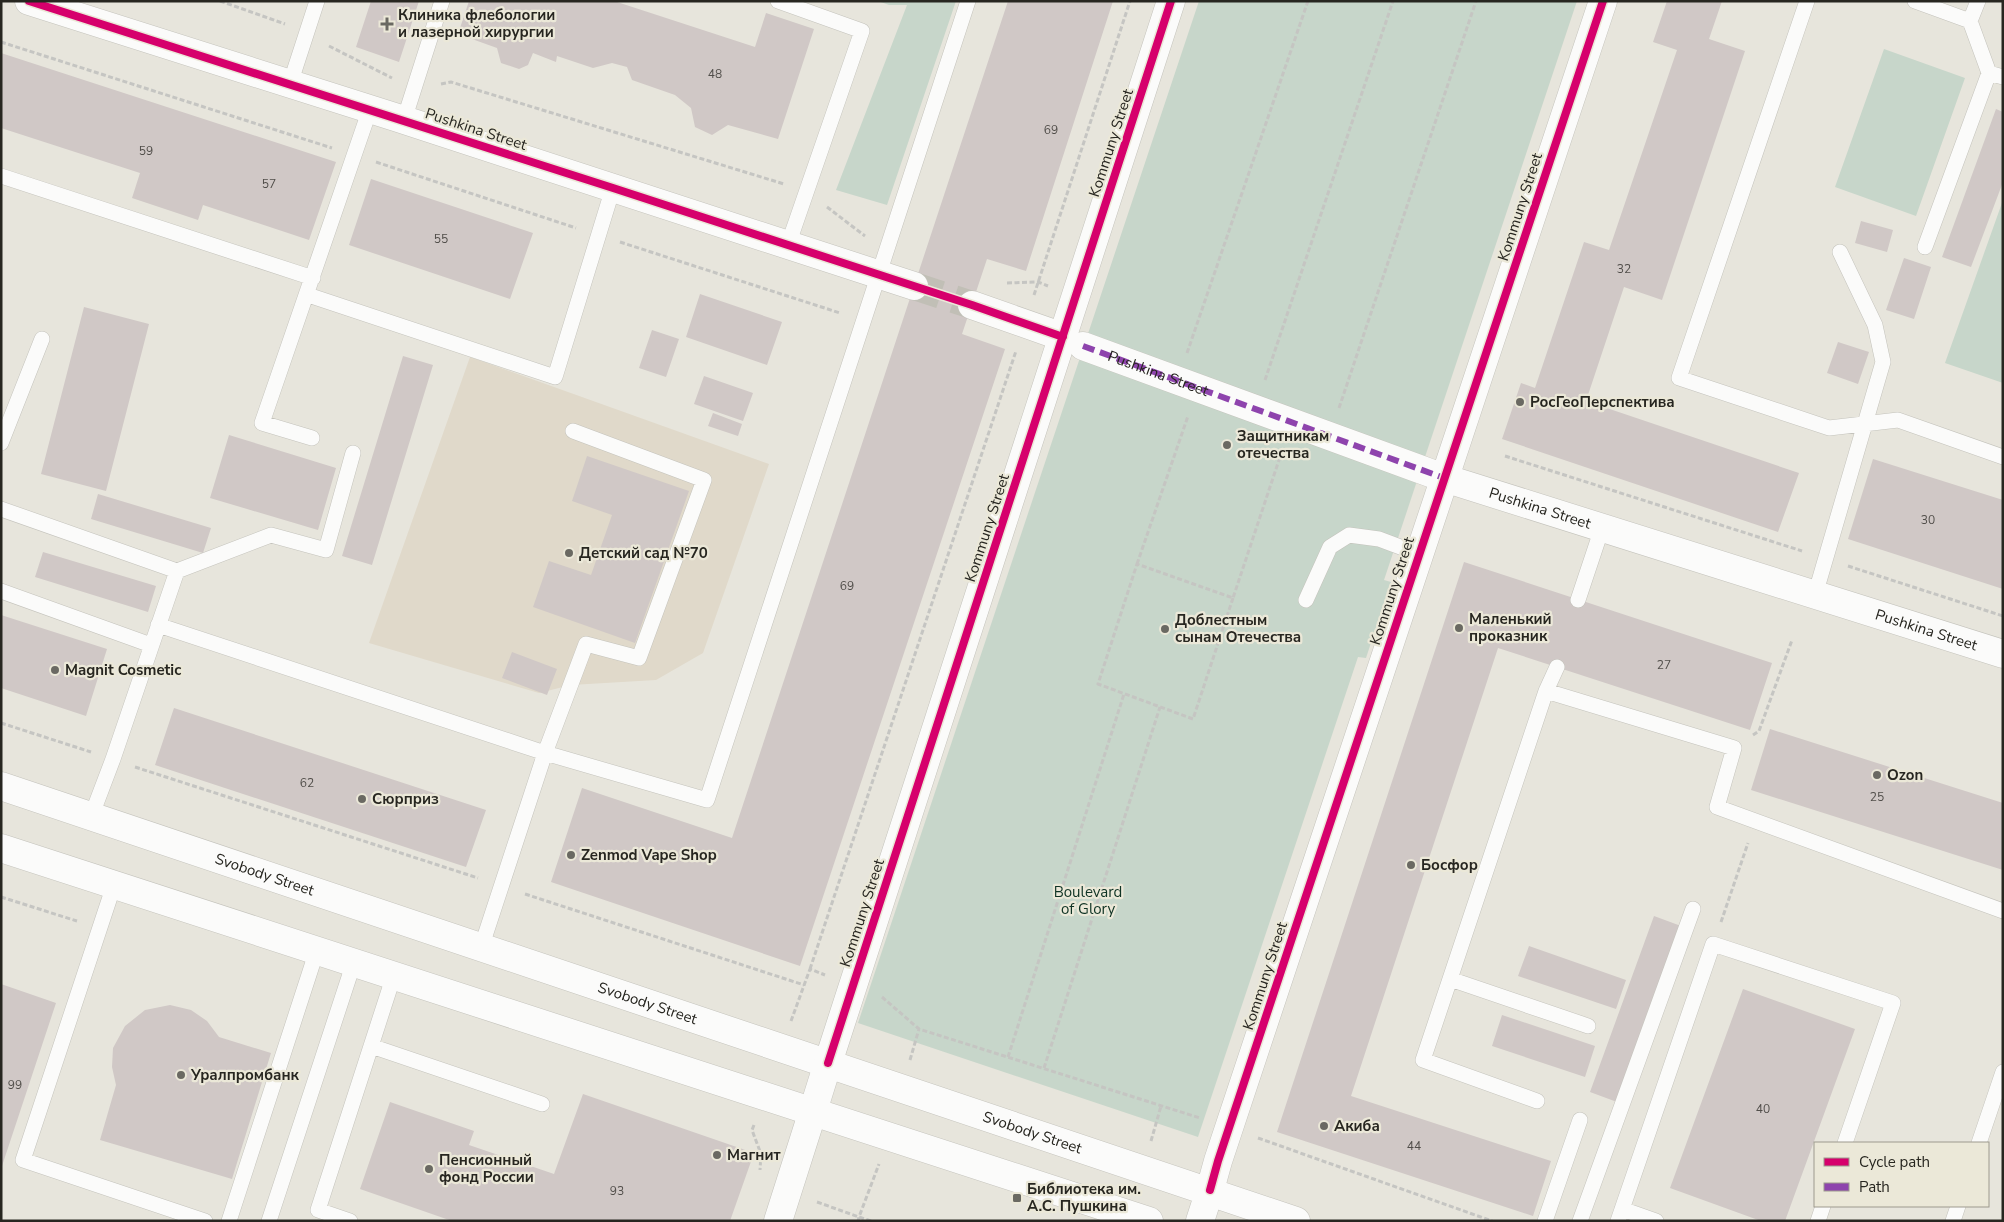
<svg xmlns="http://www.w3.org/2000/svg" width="2004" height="1222" viewBox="0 0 2004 1222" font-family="'Nunito Sans',sans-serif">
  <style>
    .education { fill: #e0d9ca }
    .green { fill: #c7d6ca }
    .building { fill: #d0c8c6 }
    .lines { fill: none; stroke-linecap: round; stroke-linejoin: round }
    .street-tunnel { stroke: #c1bfb6; stroke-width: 28; stroke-dasharray: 28 14; stroke-linecap: butt }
    .lane-casing { stroke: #c4c3bc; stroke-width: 16 }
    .street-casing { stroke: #c4c3bc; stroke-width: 29 }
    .primary-casing { stroke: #c4c3bc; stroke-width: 29 }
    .path { stroke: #c5c5c2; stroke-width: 3; stroke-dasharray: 5 2.5; stroke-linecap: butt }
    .lane { stroke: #fbfbfa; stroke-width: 15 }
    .street { stroke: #fbfbfa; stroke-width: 28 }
    .primary { stroke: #fbfbfa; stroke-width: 28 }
    .quiet { stroke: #8e44ad; stroke-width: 6; stroke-dasharray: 12 6; stroke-linecap: butt }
    .cycleway-casing { stroke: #ebe8d8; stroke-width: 11 }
    .cycleway { stroke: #d6006c; stroke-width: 8 }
    .poi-dot { fill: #6a6962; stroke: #ebe8d8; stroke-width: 2 }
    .labels { text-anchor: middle; stroke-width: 4.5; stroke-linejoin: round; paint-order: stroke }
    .number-label { font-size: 12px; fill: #514e4a }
    .poi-label { font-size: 15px; font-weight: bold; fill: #272620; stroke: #ebe8d8; text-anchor: start }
    .street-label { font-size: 15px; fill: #272620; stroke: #ebe8d8 }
    .park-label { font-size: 15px; fill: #0f3324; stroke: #ebe8d8 }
  </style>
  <rect width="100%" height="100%" fill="#e7e5dc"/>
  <path class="education" d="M470,357L769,464L703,653L656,680L571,685L539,693L369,643Z"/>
  <path class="green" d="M878,1H956L887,205L836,190L907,5H889Z
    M1199,1H1577L1384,580L1391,582L1366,658L1358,657L1198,1137L858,1023Z
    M1884,49L1965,78L1916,216L1835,187Z
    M2003,200V383L1945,363Z"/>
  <path class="building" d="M371,1H419L399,62L356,47Z
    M469,1H614L755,47L766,13L814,29L778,139L728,125L712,135L695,127L691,108L675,95L632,80L627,67L612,63L593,68L557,56L556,62L533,53L528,65L519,69L501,63L497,48L458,34Z
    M1008,1H1113L1026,271L987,259L962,334L1005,349L800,966L551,882L582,788L732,838Z
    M1667,1H1722L1709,39L1745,51L1662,300L1624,287L1586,401L1799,473L1778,532L1502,439L1521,383L1535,388L1584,242L1609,250L1677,50L1653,42Z
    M1,53L336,162L309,240L203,205L198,220L132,198L140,173L1,128Z
    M1996,109L2003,112V182L1971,267L1942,257Z
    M371,179L533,233L510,299L349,245Z
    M1861,221L1893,230L1887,252L1855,243Z
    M1904,258L1931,267L1914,319L1886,310Z
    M700,294L782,322L767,365L686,337Z
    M84,307L149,324L106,491L41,474Z
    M652,330L679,339L666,377L639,368Z
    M1838,342L1869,352L1858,384L1827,373Z
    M403,356L433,365L372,565L342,556Z
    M704,376L753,393L743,421L694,404Z
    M713,413L742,424L738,436L708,426Z
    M229,435L336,468L318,530L210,498Z
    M587,456L689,491L635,643L533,607L549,561L591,575L612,515L572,501Z
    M1873,459L2003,500V589L1848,539Z
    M98,494L211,528L203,553L91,519Z
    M43,552L156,586L148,612L35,577Z
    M1464,562L1772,663L1750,730L1498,648L1351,1096L1551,1161L1533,1216L1277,1132Z
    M1,615L107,649L86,716L1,688Z
    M512,652L557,669L547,695L502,678Z
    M174,708L486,810L466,867L155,765Z
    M1770,729L2003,803V870L1751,790Z
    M1654,916L1681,926L1617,1102L1590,1092Z
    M1529,946L1626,980L1616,1009L1518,976Z
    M1,984L56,1003L2,1166L1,1165Z
    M1743,989L1855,1029L1785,1221H1761L1670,1188Z
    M170,1005L191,1010L207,1021L219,1037L271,1053L232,1179L100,1140L116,1085L112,1067L113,1048L125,1026L145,1010Z
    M1502,1015L1595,1046L1585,1077L1492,1046Z
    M583,1094L754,1153L730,1221H452L360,1189L390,1102L474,1131L469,1145L554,1174Z"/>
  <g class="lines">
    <path class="street-tunnel" d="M914,286L972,305"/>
    <defs>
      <path id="lane" d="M778,1L862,31L788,245
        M1807,1L1679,378L1829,428L1898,420L2003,457
        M1915,1L1970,21
        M1978,1L1970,21L1989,73L2003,77
        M290,84L317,1
        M404,120L442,1
        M1,176L313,278
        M1925,247L1989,73
        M308,295L555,377L613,188
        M312,438L262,423L370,109
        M1,443L42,339
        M1,509L177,571L113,759L91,817
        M177,571L271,535L326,550L353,453
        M1,591L151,645
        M1815,595L1883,362L1875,325L1840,252
        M1306,600L1330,547L1349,535L1379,539L1419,554
        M1578,600L1602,528
        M158,625L545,753L707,800L968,1
        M1546,691L1557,667
        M114,885L23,1160L205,1221
        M481,948L545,753L586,644L639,658L704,480L573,431
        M1450,979L1588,1026
        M371,1046L542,1104
        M1537,1101L1423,1060L1546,691L1734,748L1717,807L2003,911
        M1979,1143L2003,1072
        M1622,1209L1656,1221
        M229,1221L317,950
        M269,1221L354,962
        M350,1221L318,1210L394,975
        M1545,1221L1580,1120
        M1580,1221L1693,909
        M1618,1221L1713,944L1893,1003L1845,1143
        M1818,1221L1823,1206
        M1953,1221L1958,1206"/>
      <g id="street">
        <path d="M29,1L398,118L914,286"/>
        <path d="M972,305L1063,337"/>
        <path id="s1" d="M1083,346L1444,478L2003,654"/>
        <path d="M828,1063L1171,1"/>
        <path d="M1210,1190L1218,1161L1603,1"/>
        <path d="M778,1221L813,1111"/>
      </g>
      <g id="primary">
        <path id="s2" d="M1,786L1296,1221"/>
        <path d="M1,848L1149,1221"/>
        <path d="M813,1111L828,1063"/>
        <path d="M1200,1221L1210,1190"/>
      </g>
    </defs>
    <use href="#lane" class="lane-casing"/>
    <use href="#street" class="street-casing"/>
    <use href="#primary" class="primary-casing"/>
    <path class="path" d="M220,1L285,24
      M1,42L332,148
      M329,46L392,78
      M441,84L451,82L784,184
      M376,162L576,228
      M827,207L865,236
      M620,242L840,313
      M1007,283L1038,282L1048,286
      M1034,295L1130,1
      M1187,353L1308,1
      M1265,380L1393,1
      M1339,408L1476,1
      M1505,456L1802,551
      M1137,564L1188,416
      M1848,566L2003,616
      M1233,598L1193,719L1098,684L1137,564L1233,598L1282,451
      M1,723L91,752
      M1753,735L1759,731L1792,640
      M135,767L478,878
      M525,894L804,985
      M1,897L77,921
      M1721,922L1748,843
      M810,969L1016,351
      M882,997L919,1029L1200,1118
      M791,1021L810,969L825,975
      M1008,1057L1124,694
      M910,1060L919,1029
      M1044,1068L1160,707
      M754,1125L752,1130L761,1154L760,1170
      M1258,1138L1492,1221
      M1151,1141L1161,1106
      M817,1202L859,1217L858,1221
      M871,1221L859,1217L879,1164"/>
    <use href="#lane" class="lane"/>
    <use href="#street" class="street"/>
    <use href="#primary" class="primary"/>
    <path class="quiet" id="s3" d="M1083,346L1444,478"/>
    <defs>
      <path id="cycleway" d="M29,1L613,188L972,305L1063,337
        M828,1063L1171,1
        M1210,1190L1218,1161L1603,1"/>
    </defs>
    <use href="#cycleway" class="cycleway-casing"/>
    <use href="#cycleway" class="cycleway"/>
  </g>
  <g class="poi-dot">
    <path d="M384.5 16.5h5v5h5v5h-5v5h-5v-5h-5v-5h5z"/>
    <circle cx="1520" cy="402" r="5"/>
    <circle cx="1227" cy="445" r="5"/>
    <circle cx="569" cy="553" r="5"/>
    <circle cx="1459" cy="628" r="5"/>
    <circle cx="1165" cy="629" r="5"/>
    <circle cx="55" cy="670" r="5"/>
    <circle cx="1877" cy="775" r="5"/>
    <circle cx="362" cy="799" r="5"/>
    <circle cx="571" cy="855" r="5"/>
    <circle cx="1411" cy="865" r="5"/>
    <circle cx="181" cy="1075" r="5"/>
    <circle cx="1324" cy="1126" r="5"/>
    <circle cx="717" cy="1155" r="5"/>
    <circle cx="429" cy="1169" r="5"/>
    <rect x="1012" y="1193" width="10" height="10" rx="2.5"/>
  </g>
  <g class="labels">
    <g class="number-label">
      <text x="715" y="78">48</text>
      <text x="1051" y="134">69</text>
      <text x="146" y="155">59</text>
      <text x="269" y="188">57</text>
      <text x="441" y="243">55</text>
      <text x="1624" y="273">32</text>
      <text x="1928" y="524">30</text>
      <text x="847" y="590">69</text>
      <text x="1664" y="669">27</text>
      <text x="307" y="787">62</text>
      <text x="1877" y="801">25</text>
      <text x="15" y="1089">99</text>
      <text x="1763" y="1113">40</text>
      <text x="1414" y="1150">44</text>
      <text x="617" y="1195">93</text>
    </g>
    <g class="poi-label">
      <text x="398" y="20">Клиника флебологии<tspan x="398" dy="17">и лазерной хирургии</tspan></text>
      <text x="1530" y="407">РосГеоПерспектива</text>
      <text x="1237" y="441">Защитникам<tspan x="1237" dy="17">отечества</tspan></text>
      <text x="579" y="558">Детский сад №70</text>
      <text x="1469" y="624">Маленький<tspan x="1469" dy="17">проказник</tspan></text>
      <text x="1175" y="625">Доблестным<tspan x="1175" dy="17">сынам Отечества</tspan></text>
      <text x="65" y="675">Magnit Cosmetic</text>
      <text x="1887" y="780">Ozon</text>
      <text x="372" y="804">Сюрприз</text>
      <text x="581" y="860">Zenmod Vape Shop</text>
      <text x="1421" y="870">Босфор</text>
      <text x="191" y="1080">Уралпромбанк</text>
      <text x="1334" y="1131">Акиба</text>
      <text x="727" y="1160">Магнит</text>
      <text x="439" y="1165">Пенсионный<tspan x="439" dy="17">фонд России</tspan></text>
      <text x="1027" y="1194">Библиотека им.<tspan x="1027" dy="17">А.С. Пушкина</tspan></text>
    </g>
    <g class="street-label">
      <text transform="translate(476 129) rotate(18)" y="5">Pushkina Street</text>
      <text transform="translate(1111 143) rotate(-72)" y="5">Kommuny Street</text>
      <text transform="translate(1520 207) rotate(-72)" y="5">Kommuny Street</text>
      <text dy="5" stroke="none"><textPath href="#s3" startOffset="80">Pushkina Street</textPath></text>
      <text dy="5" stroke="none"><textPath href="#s1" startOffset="485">Pushkina Street</textPath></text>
      <text transform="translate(987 528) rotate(-72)" y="5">Kommuny Street</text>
      <text transform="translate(1392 591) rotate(-72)" y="5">Kommuny Street</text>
      <text dy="5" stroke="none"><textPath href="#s1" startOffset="890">Pushkina Street</textPath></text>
      <text dy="5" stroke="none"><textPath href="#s2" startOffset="278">Svobody Street</textPath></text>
      <text transform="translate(862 913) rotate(-72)" y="5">Kommuny Street</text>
      <text transform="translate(1265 976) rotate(-72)" y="5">Kommuny Street</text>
      <text dy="5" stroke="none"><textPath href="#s2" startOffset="682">Svobody Street</textPath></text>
      <text dy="5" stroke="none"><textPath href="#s2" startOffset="1088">Svobody Street</textPath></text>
    </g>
    <g class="park-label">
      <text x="1088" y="897">Boulevard<tspan x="1088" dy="17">of Glory</tspan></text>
    </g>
  </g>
  <rect width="2004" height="1222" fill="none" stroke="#272620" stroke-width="5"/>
  <rect x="1814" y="1142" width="175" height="65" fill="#ebe8d8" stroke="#9d9a8e"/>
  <rect x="1824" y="1158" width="25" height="8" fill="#d6006c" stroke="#9d9a8e"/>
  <text x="1859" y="1167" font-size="15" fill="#272620">Cycle path</text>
  <rect x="1824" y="1183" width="25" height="8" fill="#8e44ad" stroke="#9d9a8e"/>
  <text x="1859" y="1192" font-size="15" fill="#272620">Path</text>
</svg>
